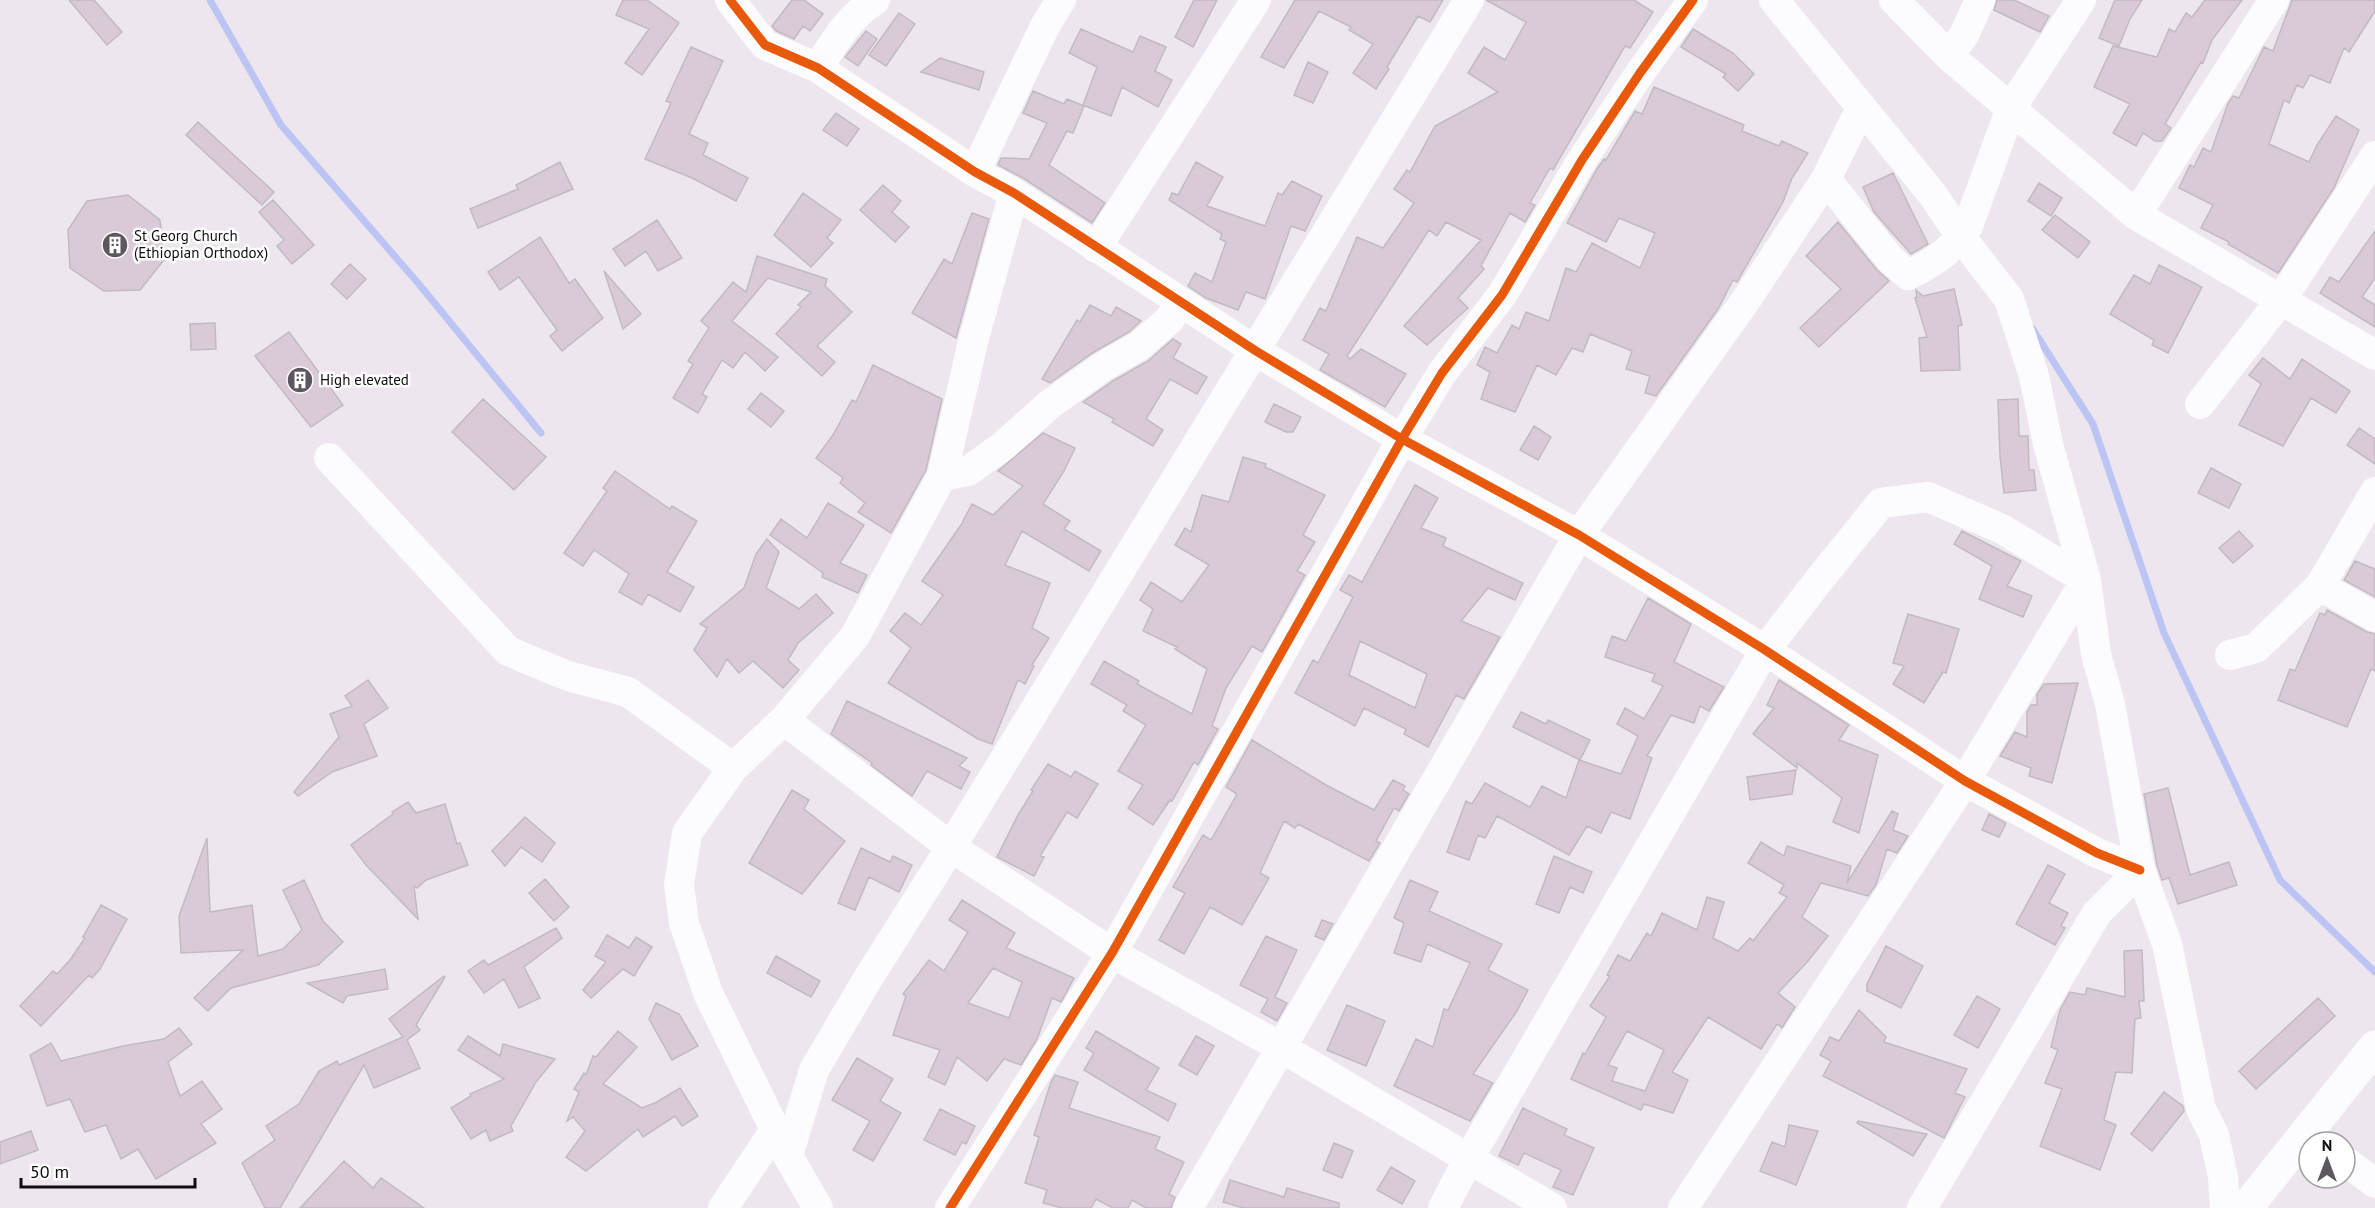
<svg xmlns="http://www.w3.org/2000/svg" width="2375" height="1208" viewBox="0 0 2375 1208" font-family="'PT Sans',sans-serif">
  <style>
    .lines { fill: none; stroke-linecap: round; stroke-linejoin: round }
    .stream { stroke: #bbc4f2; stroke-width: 7 }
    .building { fill: #dacad7; stroke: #c0bbc1; stroke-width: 1.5; fill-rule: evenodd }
    .minor { stroke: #fcfbfd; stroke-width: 30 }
    .highway { stroke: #fcfbfd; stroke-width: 33 }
    .cycleway-casing { stroke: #fff; stroke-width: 13 }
    .cycleway { stroke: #e8590c; stroke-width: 9 }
    .labels { text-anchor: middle; stroke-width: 5; stroke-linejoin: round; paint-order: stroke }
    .poi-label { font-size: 15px; fill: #100c12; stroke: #fff; text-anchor: start }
  </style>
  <rect width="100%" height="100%" fill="#ede6ef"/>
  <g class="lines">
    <path class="stream" d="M210,0L281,125L418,283L541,433
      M2032,328L2093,424L2164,633L2280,880L2375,972"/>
  </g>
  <path class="building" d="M69,0H94L122,32L107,45Z
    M623,0H647L679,23L642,75L625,63L649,29L616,15Z
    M792,0H804L823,14L810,31L803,26L794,39L776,31L772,26Z
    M1194,0H1217L1193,47L1175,37Z
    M1295,0H1443L1430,22L1418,16L1387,67L1389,69L1376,89L1353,73L1373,44L1349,30L1351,27L1319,11L1284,68L1261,57Z
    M1486,0H1634L1653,12L1630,48L1625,46L1553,170L1550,168L1530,203L1535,205L1525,222L1510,213L1481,266L1484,269L1458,298L1468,308L1427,345L1404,326L1481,240L1446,222L1437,236L1429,230L1347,356L1350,359L1361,349L1406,374L1385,407L1320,370L1329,354L1303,340L1320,308L1326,311L1357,237L1383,248L1414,203L1394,189L1407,170L1410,172L1435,126L1498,92L1468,73L1484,47L1505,60L1526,22Z
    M1997,0H2014L2049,16L2040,32L1994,10Z
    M2115,0H2142L2130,19L2119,46L2099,38Z
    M2205,0H2242L2212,40L2203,63L2201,62L2165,124L2171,128L2162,141H2155L2143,133L2136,146L2113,133L2130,104L2094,87L2113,46L2157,57L2169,29L2175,32L2186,13L2192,17Z
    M2292,0H2375V11L2349,52L2344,48L2330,83L2310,75L2303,88L2297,85L2289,103L2284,100L2269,144L2309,162L2317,145L2336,116L2359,130L2334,188L2278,273L2228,244L2229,242L2201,228L2213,205L2179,188L2190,165L2194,167L2203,148L2211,152L2228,103L2233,96L2239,98L2264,47L2273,51Z
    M899,13L915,24L886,66L869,55Z
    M1081,29L1133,52L1140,36L1166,47L1155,71L1172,80L1158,107L1122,87L1111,116L1083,105L1097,67L1069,53Z
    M1693,29L1733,53L1754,74L1738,91L1723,77L1726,74L1681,47Z
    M866,31L877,39L858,66L845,57Z
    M691,47L723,61L689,134L708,143L703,155L748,178L736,201L692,178L645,159L671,103L666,101Z
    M940,58L984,72L979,90L921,72Z
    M1308,62L1328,72L1313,103L1294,95Z
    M1654,87L1744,125L1742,131L1779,146L1782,141L1808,153L1792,178L1783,202L1737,282L1733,280L1718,309L1656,396L1645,393L1650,376L1626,369L1632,351L1590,334L1583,352L1572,348L1556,375L1537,365L1515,412L1481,399L1490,372L1477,365L1485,347L1497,353L1512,325L1519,329L1526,312L1549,321L1566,268L1576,272L1592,243L1640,268L1655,233L1619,218L1606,242L1567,223L1597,169L1604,159L1606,160L1635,111L1642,114Z
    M1033,91L1064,104L1067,99L1084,106L1073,133L1067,131L1049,165L1105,203L1092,223L1023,178L998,165L1001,158L1029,159L1047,123L1023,113Z
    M836,113L859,129L847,146L823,130Z
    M198,122L274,192L262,205L186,135Z
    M560,162L573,189L478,228L470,209L518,189L516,185Z
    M1196,162L1223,177L1207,206L1265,226L1278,193L1282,195L1292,181L1322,196L1305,231L1291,226L1265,299L1246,292L1238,310L1206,298L1188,286L1195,273L1212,282L1226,242L1220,239L1222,234L1169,200L1172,193L1178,195Z
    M1893,173L1928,244L1911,254L1874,212L1863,187Z
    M2039,183L2062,198L2051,216L2028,201Z
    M883,185L901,201L892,212L909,227L895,242L860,210Z
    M803,193L841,220L827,238L833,243L811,267L774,235Z
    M128,195L160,220L164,260L140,290L104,291L70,268L68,230L87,201Z
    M273,200L314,245L292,264L277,246L284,240L259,212Z
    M972,213L989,219L956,338L912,313L944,259L952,264Z
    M2055,215L2090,242L2078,258L2042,230Z
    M657,220L682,258L658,271L646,251L625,266L613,249Z
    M1838,222L1877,270L1889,281L1819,347L1800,328L1841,289L1806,256Z
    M2375,231V278L2362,297L2375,305V327L2320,293L2330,277L2339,282Z
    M540,237L569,283L575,279L603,318L562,351L550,336L557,330L519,277L500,290L488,272Z
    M757,256L827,279L825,286L852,312L817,346L835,362L822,376L776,334L801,307L798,305L811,292L768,278L732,321L778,357L765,371L745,352L733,368L722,360L702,394L707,397L698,413L673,398L693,364L688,361L709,328L701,321L733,282L746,292Z
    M350,264L366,279L347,299L331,284Z
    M2159,265L2202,287L2168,353L2152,345L2154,340L2110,314L2134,275L2150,284Z
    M604,271L641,314L623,329Z
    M1954,289L1962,325L1958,326L1960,370L1921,371L1919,338L1927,337L1915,298L1917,297L1916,290L1923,296Z
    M1090,305L1111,316L1116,307L1141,321L1129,332L1094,352L1050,383L1042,379L1077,320L1080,322Z
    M215,323L216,349L191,350L190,324Z
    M289,332L343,405L311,427L255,356Z
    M1173,339L1181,344L1173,358L1207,377L1197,394L1170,379L1146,419L1163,430L1153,446L1112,422L1114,419L1083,402L1113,381L1148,361Z
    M2263,358L2290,379L2302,359L2350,391L2336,413L2311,398L2283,446L2239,425L2261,384L2249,375Z
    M873,365L942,399L926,470L891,533L858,512L865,503L840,483L843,478L816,458L833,435L852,400L856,402Z
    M761,393L784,411L771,427L748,409Z
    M483,399L546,457L514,490L452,432Z
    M2018,399L2019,436H2028L2029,470H2034L2036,490L2004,493L2000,456L1998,400Z
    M1274,404L1301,417L1293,432H1286L1265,422Z
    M1534,426L1551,437L1538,460L1520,450Z
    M2359,428L2375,439V464L2347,445Z
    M1043,433L1075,448L1064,471L1043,504L1070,521L1064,529L1101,551L1089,571L1022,531L1005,565L1050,583L1032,628L1049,638L1032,665L1034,666L1025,684L1018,680L992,744L978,739L888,683L911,648L890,631L905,613L921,625L943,595L922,581L961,525L972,504L993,515L1023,486L998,471Z
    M1243,457L1266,464L1265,467L1325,495L1303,535L1315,542L1297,571L1305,575L1262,652L1252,646L1226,688L1212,726L1218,729L1198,765L1194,762L1172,801L1170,800L1153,825L1128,808L1143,785L1118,771L1146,725L1123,711L1127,705L1091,684L1104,661L1139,681L1137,684L1192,714L1207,669L1175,649L1177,647L1143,631L1153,609L1140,600L1151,582L1182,602L1209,565L1175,545L1185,528L1191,532L1202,495L1229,502Z
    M2211,468L2241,484L2229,508L2198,493Z
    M615,471L670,509L672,506L697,521L667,572L694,587L680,612L648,594L642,605L619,592L629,574L594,550L583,566L564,553L607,491L603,488Z
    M1415,485L1438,498L1421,528L1446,538L1443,546L1523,583L1515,600L1488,588L1461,621L1500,637L1464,699L1456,695L1428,747L1404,734L1406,729L1364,708L1355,726L1295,693L1313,660L1318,663L1353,597L1340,590L1349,575L1362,582ZM1360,641L1427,674L1415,708L1349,675Z
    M828,503L864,525L840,563L867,575L858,593L822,577L823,573L770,535L781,519L807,538Z
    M1962,531L2021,561L2007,586L2032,596L2023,617L1979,599L1992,566L1954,544Z
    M2239,531L2253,546L2233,563L2219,548Z
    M767,539L779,552L766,588L799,609L816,594L833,613L798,643L788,660L799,670L783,688L753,661L739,673L727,659L717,677L694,650L707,628L700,624L744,588L756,554Z
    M2355,561L2375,569V597L2344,580Z
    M1648,598L1691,624L1674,662L1724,687L1709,711L1700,706L1694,723L1671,715L1647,756L1652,758L1630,819L1611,812L1601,833L1587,826L1569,855L1497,816L1485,838L1478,835L1469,860L1447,852L1466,801L1472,804L1485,783L1530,807L1542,786L1566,798L1579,760L1621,774L1638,736L1617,724L1625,708L1644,719L1663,686L1652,681L1655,674L1605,657L1612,636L1626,641Z
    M2327,610L2367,632L2375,634V671L2371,669L2347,727L2278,700L2290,669L2295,671L2320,613L2325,615Z
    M1908,614L1959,629L1946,673L1943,672L1924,703L1893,684L1904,666L1893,663Z
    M368,680L388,708L364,724L377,756L332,772L298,796L294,792L339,737L330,714L352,706L345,696Z
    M1779,680L1849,725L1839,740L1878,755L1859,833L1833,822L1842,798L1797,763V768L1753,734L1774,708L1767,705Z
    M2078,683L2052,783L2029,776L2031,768L2000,756L2015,732L2027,737V712L2031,705H2037V694L2044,684Z
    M847,701L967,758L959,766L970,772L961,789L927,771L912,796L871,765L872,763L831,734Z
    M1521,712L1546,724L1548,720L1590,740L1580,760L1513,727Z
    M1252,740L1326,785L1374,810L1393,780L1405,786L1403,790L1409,794L1399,811L1394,808L1376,841L1380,843L1369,861L1298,824L1295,828L1284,821L1260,873L1269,878L1242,925L1210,907L1184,954L1159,940L1185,893L1173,887L1203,835L1211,840L1237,794L1226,787Z
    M1048,764L1071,777L1075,771L1098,784L1077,818L1067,812L1040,856L1044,857L1034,876L997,857L1019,813L1033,791L1031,790Z
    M1796,770L1792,794L1750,800L1747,777Z
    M2168,788L2190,875L2229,862L2237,885L2178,904L2169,878L2162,880L2157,865L2144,794Z
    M792,790L809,800L804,809L845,841L802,894L749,863Z
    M408,802L416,813L445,804L457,844L460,843L468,865L426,880L417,888L414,886L418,919L366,865L351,845L393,814L392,812Z
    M1892,811L1898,814L1893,830L1908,836L1897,853L1887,849L1876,885L1868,896L1821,883L1802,917L1828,936L1808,961L1778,993L1795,1007L1782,1028L1777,1024L1761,1049L1708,1017L1672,1072L1688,1080L1673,1113L1644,1104L1641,1110L1571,1079L1583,1053L1585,1054L1606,1017L1590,1006L1610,976L1607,975L1618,955L1630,961L1647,933L1651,936L1662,913L1697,930L1707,897L1724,902L1713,938L1738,951L1750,938L1753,941L1787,897L1779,893L1784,885L1748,863L1761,842L1784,856L1787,846L1851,866L1847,883ZM1627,1031L1664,1050L1645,1091L1612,1081L1617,1068L1608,1065Z
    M1989,814L2006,823L1999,837L1982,830Z
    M525,817L555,843L542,862L521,847L505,866L492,851Z
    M207,838L210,912L252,905L258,956L283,949L302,930L283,890L304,880L323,921L343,942L318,965L231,988L208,1011L194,998L243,950L181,953L179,916Z
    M861,848L890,862L893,856L912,865L899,892L869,877L855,910L838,903Z
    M1554,856L1592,872L1583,893L1570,887L1559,913L1536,904Z
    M2048,865L2065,874L2049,903L2068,913L2061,926L2065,928L2055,945L2016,924Z
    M545,879L569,907L554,921L529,893Z
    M1410,880L1438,892L1429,911L1502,944L1488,970L1528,990L1517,1011L1473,1074L1493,1083L1470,1121L1394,1086L1416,1039L1433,1047L1444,1009L1448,1010L1470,963L1427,944L1421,962L1394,953L1404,923L1394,918Z
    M962,900L1015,933L1006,948L1074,978L1061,1002L1052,998L1037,1039L1021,1065L1004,1059L987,1081L957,1057L945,1085L928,1077L940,1050L893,1035L906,996L903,994L929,960L944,971L968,932L949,920ZM993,968L1022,982L1009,1018L968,1003Z
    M101,905L127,919L100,969L92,978L89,975L41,1026L20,1006L53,971L57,974L70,960L85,938L83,937Z
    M1322,920L1333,924L1324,940L1315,936Z
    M556,928L562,938L524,967L540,998L519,1008L504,979L484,993L468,971L484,960L488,965Z
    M607,935L629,948L636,937L652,947L634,976L623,969L591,998L583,990L606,962L595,956Z
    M1266,936L1297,950L1275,997L1287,1003L1277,1021L1261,1012L1268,999L1240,985Z
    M1886,946L1923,966L1901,1008L1867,991V984Z
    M2142,950L2144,1001H2139L2141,1018L2135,1019L2132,1073L2116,1072L2104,1120L2116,1125L2100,1170L2040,1146L2062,1089L2045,1083L2058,1050L2051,1047L2060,1010L2070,992L2085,995L2087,988L2125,997L2124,951Z
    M776,956L820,981L811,997L767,973Z
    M385,969L388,989L347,996L343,1003L307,983Z
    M444,976L445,977L416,1025L420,1030L407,1040L420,1068L374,1088L364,1065L280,1208H265L242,1163L275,1140L266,1126L299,1104L319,1071L337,1061L339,1065L403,1037L389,1019Z
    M1977,996L2000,1009L1978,1048L1954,1035Z
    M2318,998L2335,1016L2256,1089L2239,1071Z
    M656,1003L679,1014L698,1046L672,1060L649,1019Z
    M1347,1005L1385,1021L1366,1066L1327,1050Z
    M1859,1010L1886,1037L1884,1042L1967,1069L1955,1093L1965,1097L1944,1138L1823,1076L1831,1061L1820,1055L1830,1037L1839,1041Z
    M179,1028L192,1044L168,1062L180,1096L202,1081L222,1109L201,1124L216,1143L156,1179L138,1149L121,1159L106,1125L85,1132L70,1099L47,1106L30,1055L51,1043L61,1061L123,1046L164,1039Z
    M618,1031L637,1047L603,1084L642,1108L657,1102L680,1088L698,1116L682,1126L675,1116L643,1137L638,1129L586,1171L566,1157L585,1131L573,1117L567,1121L579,1092L574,1089L584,1073L586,1075L593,1056L596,1057Z
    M1096,1031L1159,1068L1146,1090L1176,1104L1168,1121L1084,1070L1094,1053L1086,1048Z
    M468,1036L500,1056L503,1044L555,1059L536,1082L511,1126L513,1131L490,1141L486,1130L471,1139L451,1108L471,1096L470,1094L504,1079L458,1050Z
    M1196,1036L1214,1046L1197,1075L1179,1065Z
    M857,1058L893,1079L880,1101L901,1113L873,1161L853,1150L870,1121L832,1100Z
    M1055,1075L1078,1082L1069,1108L1160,1137L1155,1149L1184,1162L1169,1194L1175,1197L1171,1208H1146L1132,1200L1128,1208H1113L1096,1199L1091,1208H1062L1043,1203L1047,1190L1025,1183L1039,1137L1034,1135L1051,1082Z
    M2164,1092L2183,1106L2184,1111L2152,1151L2131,1134Z
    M1523,1108L1567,1129L1564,1135L1594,1148L1573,1195L1553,1187L1561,1170L1524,1153L1518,1165L1499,1156Z
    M940,1109L975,1126L966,1144L962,1142L955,1155L924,1140Z
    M1858,1121L1927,1134L1913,1156L1857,1123Z
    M1789,1125L1818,1131L1796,1185L1760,1171L1772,1142L1785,1147Z
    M31,1131L38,1150L0,1164V1142Z
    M1334,1143L1353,1151L1342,1178L1323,1170Z
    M344,1161L373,1188L381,1178L424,1208H300Z
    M1391,1167L1415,1181L1402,1204L1377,1190Z
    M1230,1180L1284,1197L1287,1188L1339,1203V1208H1243L1223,1202Z"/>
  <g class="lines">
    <path class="minor" d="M730,0L765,45L818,68L975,172L1014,193L1256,351L1402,439L1579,535L1765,650L1965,781L2097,853L2140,870
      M1774,0L1933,195L1961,237L2009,299L2034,376L2048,444L2086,580L2096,654L2110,704L2140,870L2167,944L2201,1109L2214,1135L2223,1177L2225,1208
      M1894,0L1949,56L1964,35L1980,0
      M1949,56L2136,215L2375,355
      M818,68C834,42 849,17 875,0
      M975,172L1045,26L1061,0
      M1826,179L1890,259L1908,275C1932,264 1954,249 1968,226L2011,108L2081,0
      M2136,215L2274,0
      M1096,248L1256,0
      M2200,404L2281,300L2375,156
      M329,458L508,651L568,676L628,692L733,768
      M942,476L968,471L1003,446L1050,404L1104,366L1139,346L1170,319L1179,301
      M2320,586L2375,617
      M2230,655L2256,648L2320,586L2375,492
      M784,720L951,847L1112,953L1282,1048L1552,1208
      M788,1156L814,1070L867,980L951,847L1469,0
      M2345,1161L2375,1183
      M723,1208L775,1130
      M818,1208L788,1156L708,993L684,923L679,885L687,833L733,768L784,720L855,636L942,476L973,342L1014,193
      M950,1208L1112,953L1402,439L1442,373L1502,295L1582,160L1640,73L1693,0
      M1188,1208L1579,535L1748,297L1826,179L1861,108
      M1443,1208L1469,1158L1765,650L1819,580L1881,503L1928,497L2002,529L2086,580
      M1683,1208L1965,781L2086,580
      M1922,1208L2097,913L2140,870"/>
    <path class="highway" d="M2246,1208L2375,1047"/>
    <defs>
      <path id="cycleway" d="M730,0L765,45L818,68L975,172L1014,193L1256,351L1402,439L1579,535L1765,650L1965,781L2097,853L2140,870
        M950,1208L1112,953L1402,439L1442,373L1502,295L1582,160L1640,73L1693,0"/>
    </defs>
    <use href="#cycleway" class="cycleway-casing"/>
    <use href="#cycleway" class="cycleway"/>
  </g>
  <defs>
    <symbol id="building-disc" viewBox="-11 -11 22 22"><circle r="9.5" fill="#5d585f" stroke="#fff"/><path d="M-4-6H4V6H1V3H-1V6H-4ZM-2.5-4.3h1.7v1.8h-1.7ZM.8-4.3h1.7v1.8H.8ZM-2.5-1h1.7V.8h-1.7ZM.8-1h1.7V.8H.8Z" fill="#fff"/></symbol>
  </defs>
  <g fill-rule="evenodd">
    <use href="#building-disc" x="100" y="230" width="30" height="30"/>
    <use href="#building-disc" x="285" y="365" width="30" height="30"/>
  </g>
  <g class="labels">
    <g class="poi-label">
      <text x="134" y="241">St Georg Church<tspan x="134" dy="17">(Ethiopian Orthodox)</tspan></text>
      <text x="320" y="385">High elevated</text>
    </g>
  </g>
  <g transform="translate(2327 1160)"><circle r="28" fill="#ffffff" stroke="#9f9ea0" stroke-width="1.5"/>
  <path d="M0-4.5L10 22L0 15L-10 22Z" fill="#5d585f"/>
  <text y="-9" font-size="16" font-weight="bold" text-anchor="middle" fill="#100c12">N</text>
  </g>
  <path d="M21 1178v9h174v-9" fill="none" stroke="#100c12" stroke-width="3"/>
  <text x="30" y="1178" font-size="18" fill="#100c12" stroke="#ffffff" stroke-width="4.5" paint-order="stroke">50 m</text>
</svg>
